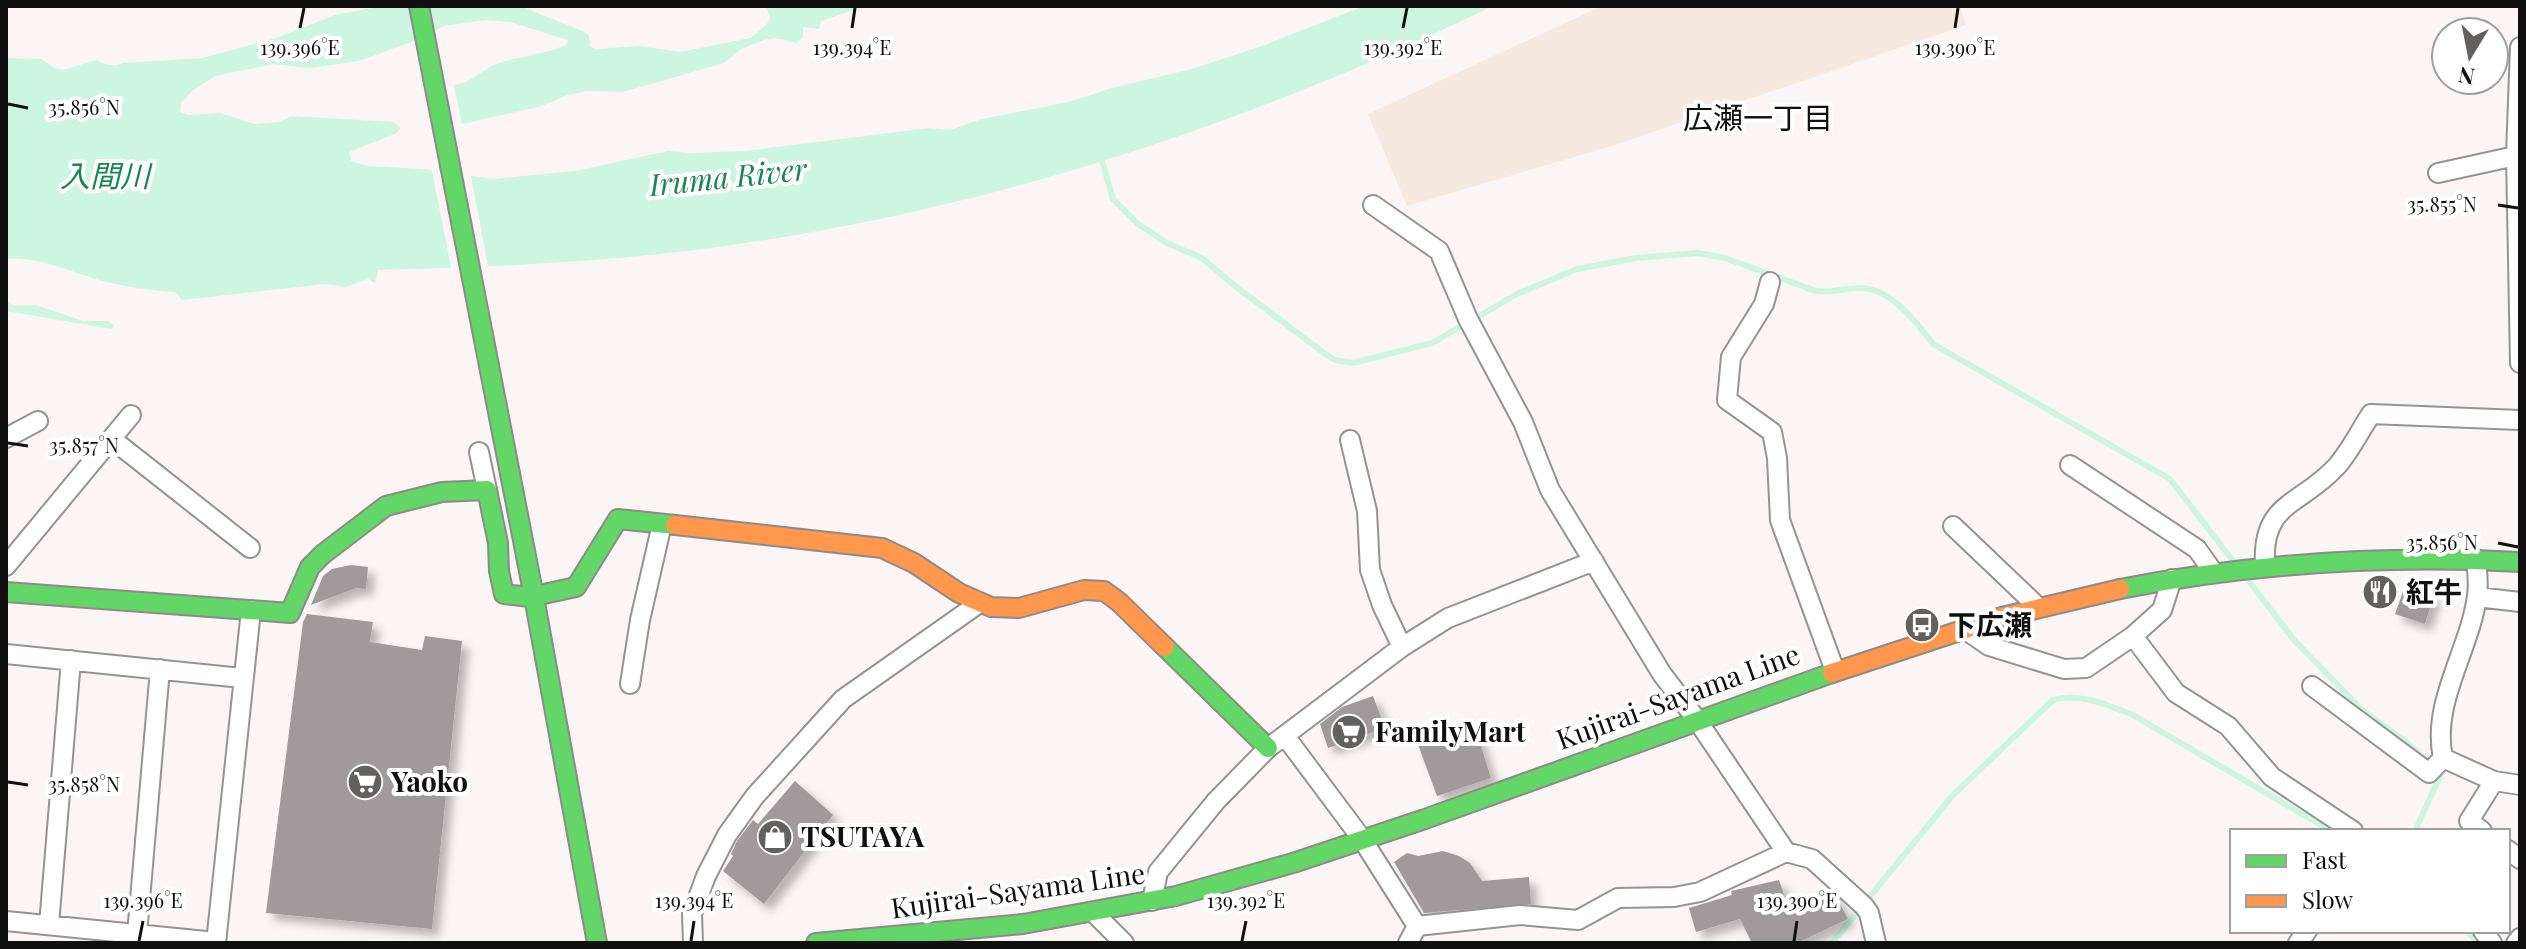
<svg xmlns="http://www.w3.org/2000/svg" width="2526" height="949" viewBox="0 0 2526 949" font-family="'Playfair Display','Noto Sans JP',serif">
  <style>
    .pitch { fill: #f6e9df }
    .water { fill: #ccf6e1 }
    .pier { fill: #fcf5f6 }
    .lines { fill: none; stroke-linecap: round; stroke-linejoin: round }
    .stream { stroke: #ccf6e1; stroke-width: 6 }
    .building { fill: #a09a9c; filter: url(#shadow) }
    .street-casing { stroke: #969394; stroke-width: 22 }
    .fast-casing { stroke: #8d8a8a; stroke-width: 22 }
    .slow-casing { stroke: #8d8a8a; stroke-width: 22 }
    .street { stroke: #fffefe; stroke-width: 18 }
    .fast { stroke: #63d668; stroke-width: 18 }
    .slow { stroke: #ff974d; stroke-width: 18 }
    .ticks { fill: none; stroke: #101010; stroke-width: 3 }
    .labels { text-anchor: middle; stroke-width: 8; stroke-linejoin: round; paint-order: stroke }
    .poi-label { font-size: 28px; font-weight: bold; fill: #101010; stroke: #fff; text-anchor: start }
    .street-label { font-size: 28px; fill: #101010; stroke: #fff }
    .neighbourhood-label { font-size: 30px; fill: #101010; stroke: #fff }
    .water-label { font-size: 30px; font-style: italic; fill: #178558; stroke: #fff }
    .ticks-label { font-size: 20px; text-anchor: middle; fill: #101010; stroke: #fff; stroke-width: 8; stroke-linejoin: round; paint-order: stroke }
  </style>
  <defs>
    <filter id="shadow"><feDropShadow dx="7" dy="7" stdDeviation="4" flood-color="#0004"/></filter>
  </defs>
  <rect width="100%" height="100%" fill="#fcf5f6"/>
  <path class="pitch" d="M1602,6H1960L1966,25L1615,145L1407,206L1368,114Z"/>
  <path class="water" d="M403,6H520L585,32L589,36L590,47L596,49L639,46L680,52L745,39L751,38L767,24L770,18L766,6H866L821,21L819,29L803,27V37L797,43L774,38L764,40L741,49L724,63L662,81L622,92L587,91L567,95L542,106L462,124L454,85C472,83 482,69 499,63C522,55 546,55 567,44L568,40L510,22L486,20L444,26L414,41L359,61L309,68L273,64L215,76L192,91L181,103L180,112L189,115L220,113L255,124L279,122L292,116L393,122L401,128L395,134L349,152L351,161L367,166L423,169L493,179L575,171L668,151L691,153L744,151L930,128L950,130L982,119L1069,102L1112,88L1192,69L1262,46L1364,6H1493C1261,118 1014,202 758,241C632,261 505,267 378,270L375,283L368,279L345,287L325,284L182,300L175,292C149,290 124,287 99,280C73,272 33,255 6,259V58L42,59L54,68L63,70L96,60C105,64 114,68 123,63L203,58L279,37L335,15L372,8Z
    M6,301L15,306L36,305L83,321H108L114,325L112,329L6,311Z"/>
  <path class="pier" d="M431,166L470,171L489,271L452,272Z"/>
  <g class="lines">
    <path class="stream" d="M1100,154L1113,199L1138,224L1167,243L1202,258L1235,286L1324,353L1335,360L1353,363L1432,343L1519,293L1577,269L1636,258L1698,253L1725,258L1816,291C1832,293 1844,288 1860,288C1891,288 1916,322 1933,344L2170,479L2233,561
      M2245,576L2294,640L2362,710L2405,741L2427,761
      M2415,831L2442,772L2436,767
      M2467,931L2478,943
      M1832,943L1953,795L2053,700C2079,692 2108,705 2133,715L2331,831"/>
  </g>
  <path class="building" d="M351,565L368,567L366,589L356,588L311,605L323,576L332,569Z
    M2405,586L2434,595L2425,624L2395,614Z
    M307,614L373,622L370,642L422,650L425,636L462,641L432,929L266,913L303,622Z
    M1373,696L1385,728L1328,748L1320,724L1342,707Z
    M1474,724L1491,778L1437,796L1417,742Z
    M795,781L833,815L764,904L723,871L733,856L731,854L737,841L753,820L758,824Z
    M1443,851L1459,856L1470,863L1482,881L1529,877L1531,904L1424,913L1394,862L1407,853L1418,856Z
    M1779,880L1790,912L1831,893L1837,898L1848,919L1797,943H1752L1740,919L1696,932L1689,908L1732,895L1731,891Z"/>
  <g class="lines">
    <defs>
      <path id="street" d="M2520,47L2516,155L2520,363
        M2438,173L2520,155
        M1373,205L1439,251L1468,319L1523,422L1550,490L1662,674L1697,720L1786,852L1812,859L1864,906L1869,913L1876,943
        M1770,282L1764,304L1731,357L1727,400L1772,432L1777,458L1780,520L1835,671
        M6,438L38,421
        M113,440L250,548
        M1350,440L1367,511L1370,570L1382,605L1402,647
        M479,452L487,490
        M2070,465L2197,549L2214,573
        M1953,526L2038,607
        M2476,559C2477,571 2479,584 2477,596C2470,650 2431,702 2443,758L2494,781L2520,785
        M6,566L131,415
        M2265,566C2261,501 2301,506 2337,466C2350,451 2360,431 2371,414L2520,420
        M2172,579L2162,610L2133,636L2176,693L2228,726L2272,777L2353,831
        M2477,597L2520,602
        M1963,628L1989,646L2064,669L2086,668L2133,636
        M6,654L242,678
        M630,684L640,620L662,524
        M2312,686L2429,773L2443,758
        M1285,736L1362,839L1417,926
        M2482,831L2469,821L2494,781
        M2508,850L2520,859
        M1152,901L1158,872L1216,801L1268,748L1402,647L1448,618L1594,561
        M1095,914L1124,943
        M6,921L216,942
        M49,925L71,660
        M2483,931L2492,943
        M137,934L160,669
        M216,943L251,610
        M693,943L692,914L706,876L727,835L755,796L843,699L978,604
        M1408,943L1417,926L1520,915L1578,920L1618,898L1674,897L1700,892L1786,852
        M2298,943L2307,931
        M2516,943L2520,938"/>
      <path id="fast" d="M419,6L534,597L597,943
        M2120,589C2253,563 2385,555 2520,562
        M6,592L290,613L310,567L323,554L386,506L442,492L487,490L498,543L499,571L504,594L530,597L576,587L618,519L675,525
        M1165,647L1268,748
        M816,943L1023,924L1176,896L1293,863L1425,819L1832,673"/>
      <path id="slow" d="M675,525L882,548L914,563L959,593L991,607L1019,608L1084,590L1104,591L1119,602L1165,647
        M1832,673L2002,617L2120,589"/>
    </defs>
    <use href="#street" class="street-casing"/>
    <use href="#fast" class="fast-casing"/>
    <use href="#slow" class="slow-casing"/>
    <use href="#street" class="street"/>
    <use href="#fast" class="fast"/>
    <use href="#slow" class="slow"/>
  </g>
  <path class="ticks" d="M300,28L304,8M852,28L855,8M1403,28L1407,8M1955,28L1958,8M8,104L28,108M2498,205L2518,208M8,443L28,446M2498,543L2518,547M8,782L28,785M139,941L143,921M691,941L694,921M1242,941L1246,921M1794,941L1797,921"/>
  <defs>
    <symbol id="restaurant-disc" viewBox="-11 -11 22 22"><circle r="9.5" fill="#636060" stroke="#fff"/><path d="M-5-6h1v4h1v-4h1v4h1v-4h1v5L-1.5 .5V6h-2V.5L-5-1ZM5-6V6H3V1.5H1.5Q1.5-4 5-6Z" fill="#fff"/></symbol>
    <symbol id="bus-disc" viewBox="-11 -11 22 22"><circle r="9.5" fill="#636060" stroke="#fff"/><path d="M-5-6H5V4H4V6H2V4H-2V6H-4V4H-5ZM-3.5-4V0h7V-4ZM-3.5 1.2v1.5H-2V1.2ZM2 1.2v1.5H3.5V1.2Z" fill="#fff"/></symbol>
    <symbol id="supermarket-disc" viewBox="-11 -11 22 22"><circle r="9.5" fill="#636060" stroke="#fff"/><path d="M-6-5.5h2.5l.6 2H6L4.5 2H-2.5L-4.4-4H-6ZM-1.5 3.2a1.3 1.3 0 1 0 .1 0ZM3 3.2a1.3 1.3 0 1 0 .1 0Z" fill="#fff"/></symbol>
    <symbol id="shop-disc" viewBox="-11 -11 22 22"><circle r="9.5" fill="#636060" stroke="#fff"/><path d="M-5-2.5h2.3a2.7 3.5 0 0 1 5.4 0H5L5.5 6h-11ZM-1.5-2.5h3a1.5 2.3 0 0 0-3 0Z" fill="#fff"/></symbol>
  </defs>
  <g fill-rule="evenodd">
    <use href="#restaurant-disc" x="2360" y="572" width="40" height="40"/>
    <use href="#bus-disc" x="1902" y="605" width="40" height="40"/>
    <use href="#supermarket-disc" x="1329" y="712" width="40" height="40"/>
    <use href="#supermarket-disc" x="345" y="762" width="40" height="40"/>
    <use href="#shop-disc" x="755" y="817" width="40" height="40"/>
  </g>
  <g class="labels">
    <g class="poi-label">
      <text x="2406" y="602">紅牛</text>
      <text x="1948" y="635">下広瀬</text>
      <text x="1375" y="742">FamilyMart</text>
      <text x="391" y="792">Yaoko</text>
      <text x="801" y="847">TSUTAYA</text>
    </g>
    <g class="street-label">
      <text transform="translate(1678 697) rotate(-20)" y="10">Kujirai-Sayama Line</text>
      <text transform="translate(1018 891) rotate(-8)" y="10">Kujirai-Sayama Line</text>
    </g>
    <g class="neighbourhood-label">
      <text x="1758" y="129">広瀬一丁目</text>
    </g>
    <g class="water-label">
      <text x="105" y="187">入間川</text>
      <text transform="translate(728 178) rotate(-6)" y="10">Iruma River</text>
    </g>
  </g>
  <g class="ticks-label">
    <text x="300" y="55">139.396°E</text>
    <text x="852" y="55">139.394°E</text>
    <text x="1403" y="55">139.392°E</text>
    <text x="1955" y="55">139.390°E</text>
    <text x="84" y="115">35.856°N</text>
    <text x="2442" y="212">35.855°N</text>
    <text x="84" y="453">35.857°N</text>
    <text x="2442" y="550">35.856°N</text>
    <text x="84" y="792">35.858°N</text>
    <text x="143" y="908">139.396°E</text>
    <text x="694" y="908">139.394°E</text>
    <text x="1246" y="908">139.392°E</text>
    <text x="1797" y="908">139.390°E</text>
  </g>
  <rect width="2526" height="949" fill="none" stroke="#101010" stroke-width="16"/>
  <rect x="2230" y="829" width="280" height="104" fill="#ffffff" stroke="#9f9f9f" stroke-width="2"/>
  <rect x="2246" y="855" width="40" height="12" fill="#63d668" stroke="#9f9f9f" stroke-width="2"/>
  <text x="2302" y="869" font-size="24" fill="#101010">Fast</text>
  <rect x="2246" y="895" width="40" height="12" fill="#ff974d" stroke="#9f9f9f" stroke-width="2"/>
  <text x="2302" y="909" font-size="24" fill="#101010">Slow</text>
  <g transform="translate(2470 56) rotate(190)"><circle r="38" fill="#ffffff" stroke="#9f9f9f" stroke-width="2"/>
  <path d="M0-6L14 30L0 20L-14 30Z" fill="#636060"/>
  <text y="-12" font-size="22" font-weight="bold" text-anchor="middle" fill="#101010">N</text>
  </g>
</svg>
